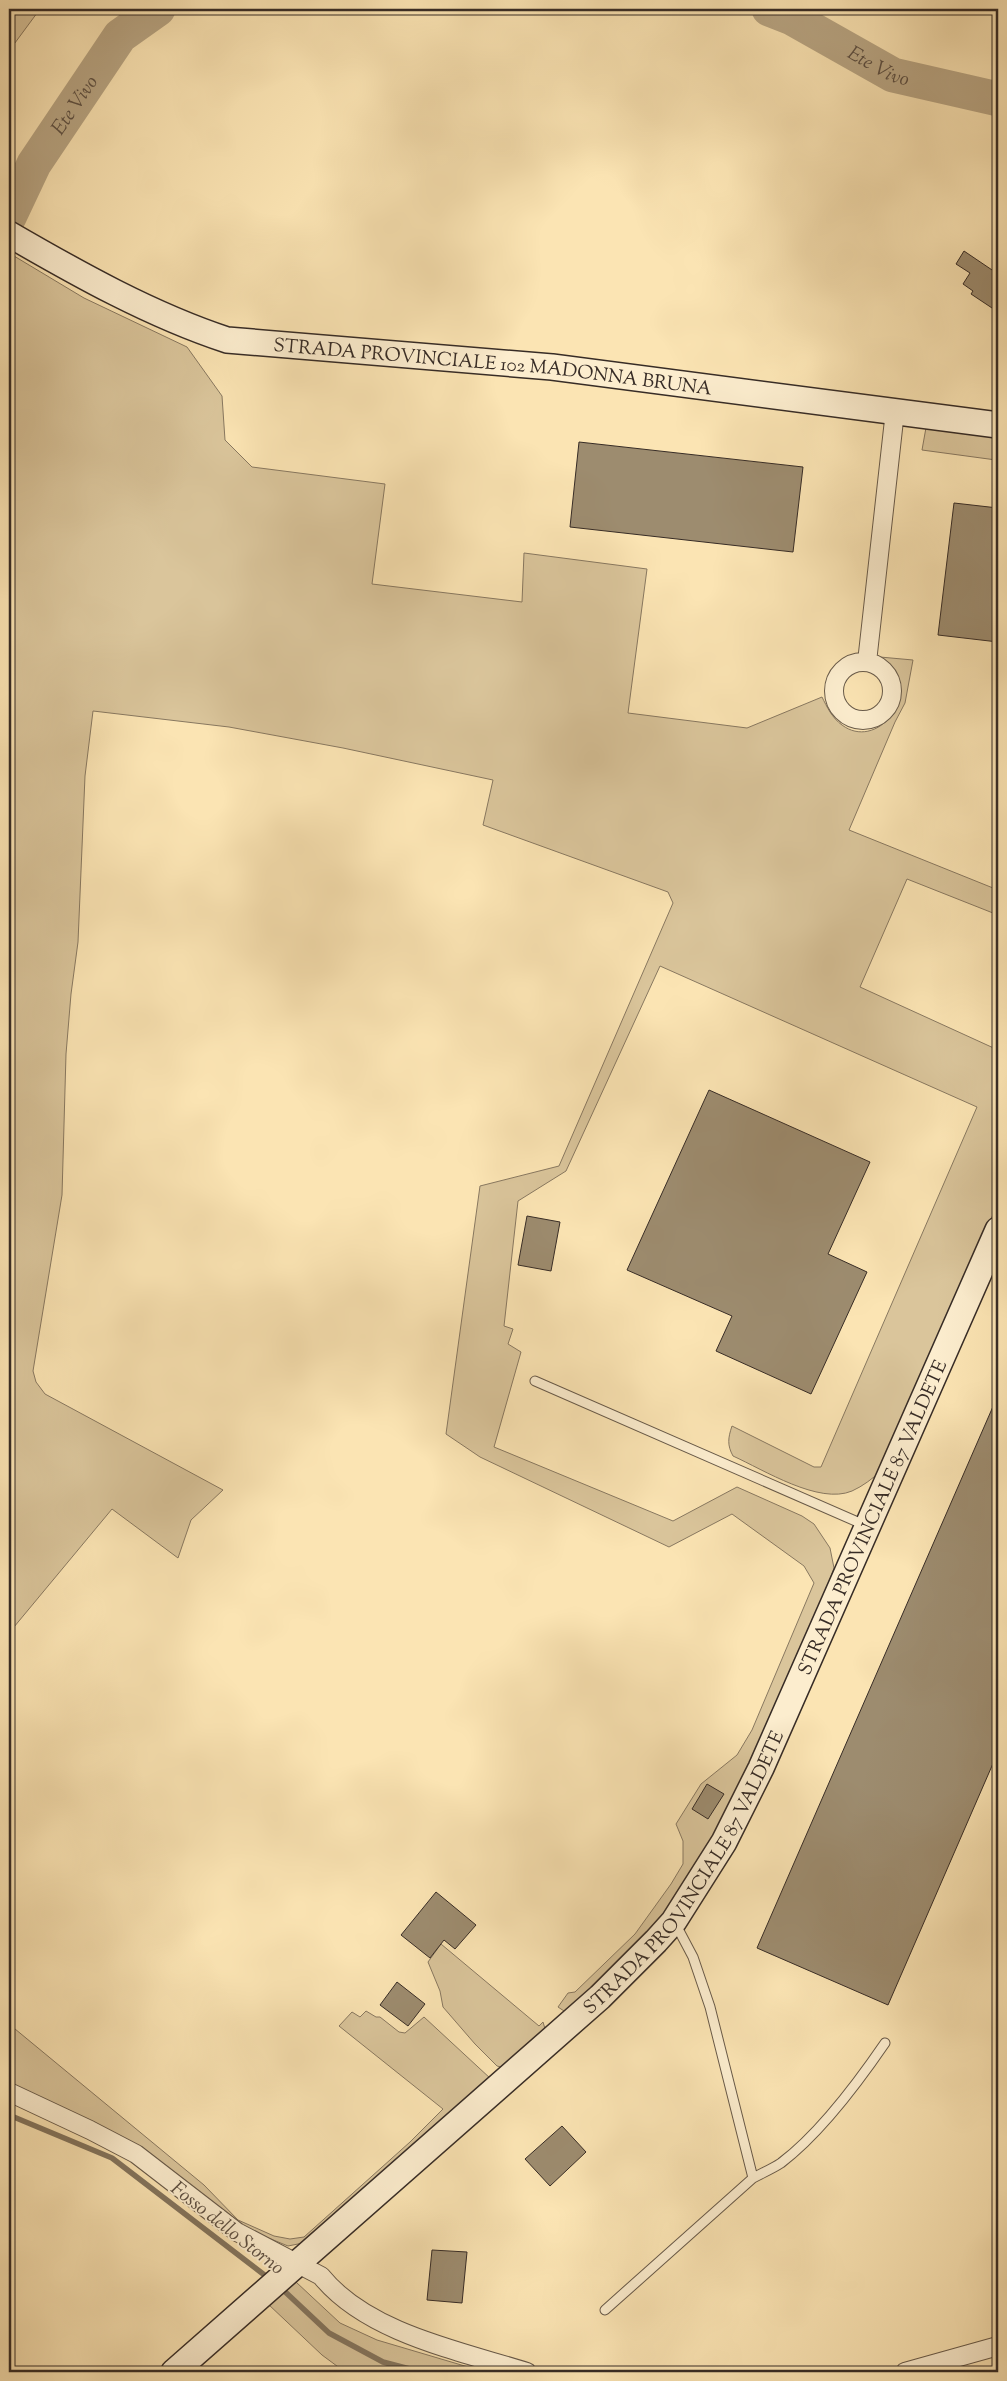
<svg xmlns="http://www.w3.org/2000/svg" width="1007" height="2381" viewBox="0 0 1007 2381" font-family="'Sorts Mill Goudy',serif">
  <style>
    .green { fill: #dac59b; stroke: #887860 }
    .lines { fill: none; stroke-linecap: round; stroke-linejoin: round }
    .stream { stroke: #84755e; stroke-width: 5.5 }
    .river { stroke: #b8a583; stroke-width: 35 }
    .building { fill: #9d8c6f; stroke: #372c26 }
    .lane-casing { stroke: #685a49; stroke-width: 11 }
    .street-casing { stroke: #685a49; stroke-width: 20 }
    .secondary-casing { stroke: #372c26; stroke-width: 28 }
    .lane { stroke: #fcedce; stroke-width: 9 }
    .street { stroke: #fcedce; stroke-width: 18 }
    .secondary { stroke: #fcedce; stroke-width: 25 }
    .labels { text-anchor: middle; stroke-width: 4; stroke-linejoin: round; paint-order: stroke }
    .street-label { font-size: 19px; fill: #372c26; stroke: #fcedce }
    .water-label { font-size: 20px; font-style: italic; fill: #5e5042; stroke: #fcedce }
  </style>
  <rect width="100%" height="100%" fill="#fbe4b3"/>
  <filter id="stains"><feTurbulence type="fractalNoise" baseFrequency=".004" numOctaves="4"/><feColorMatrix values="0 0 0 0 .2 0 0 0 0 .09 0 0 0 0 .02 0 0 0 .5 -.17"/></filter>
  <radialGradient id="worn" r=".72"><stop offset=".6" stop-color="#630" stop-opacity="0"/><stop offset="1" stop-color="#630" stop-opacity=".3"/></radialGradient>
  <path class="green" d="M9,9H40L9,51Z
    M9,253L84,298L187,347L222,396L225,440L252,467L385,484L372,584L522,602L524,553L647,569L628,713L747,728L822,697C827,707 832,718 842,725C879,753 927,688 880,661V657L913,660L905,703L895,722L849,830L998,890V915L907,879L860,987L998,1050V1203L881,1471C872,1479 863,1486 852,1491C819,1505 764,1470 733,1456C727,1445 728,1438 732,1426L814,1467H821L977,1107L660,966L566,1171L518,1201L504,1326L513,1329L508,1344L521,1352L494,1447L673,1521L737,1487L802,1516L814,1524L830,1548L834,1568L816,1617L723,1829L661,1923L567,2013L558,2007L568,1993L575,1992L635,1934L671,1884L683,1864V1841L676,1824L701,1784L737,1755L752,1730L814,1583L804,1566L732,1514L669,1547L480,1457L446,1434L480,1186L559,1166L673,903L668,892L483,825L493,780L343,748L229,727L93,711L85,776L78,942L71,994L66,1054L62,1195L33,1371L36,1382L45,1394L223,1490L191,1520L178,1558L112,1509L9,1633Z
    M927,422L998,431V467L996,465V460L922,450Z
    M441,1944L539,2026L543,2022L546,2032L505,2068L497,2066L475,2044L443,2007L440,1991L428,1962Z
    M366,2011L376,2017H380L399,2032L405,2033L424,2017L491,2079L303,2243L288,2246L249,2230L9,2087V2024L204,2185L238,2220L274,2236L290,2239L304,2237L410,2142L443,2109L339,2026L352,2012L360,2017Z
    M296,2282L340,2323L377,2340L485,2372H345L322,2355L268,2304Z"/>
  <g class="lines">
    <path class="stream" d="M9,2115L112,2158L271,2280
      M280,2287L329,2333L383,2362L421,2372"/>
    <g class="river">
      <path id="s1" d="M769,9L792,18L893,75L998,99"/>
      <path id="s2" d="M9,217L34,164L120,36L158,9"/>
    </g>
  </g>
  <path class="building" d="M964,251L998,274V312L971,294L973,291L963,284L970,273L956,264Z
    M579,442L803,467L793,552L570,527Z
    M954,503L998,508V642L938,635Z
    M709,1090L870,1162L828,1254L867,1272L811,1394L716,1351L732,1316L627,1270Z
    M527,1216L560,1222L551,1271L518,1265Z
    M998,1395V1752L888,2005L757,1948Z
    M707,1784L724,1794L708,1819L692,1809Z
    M436,1892L476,1925L455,1949L444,1940L430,1958L401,1935Z
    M397,1982L425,2004L408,2026L380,2005Z
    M562,2126L586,2152L550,2186L525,2159Z
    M432,2250L467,2252L462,2303L427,2300Z"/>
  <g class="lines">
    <defs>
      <path id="lane" d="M535,1381L867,1526
        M675,1923L693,1957L710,2007L753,2178
        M605,2310L753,2178C762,2173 772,2169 781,2163C818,2135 859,2081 885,2043"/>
      <path id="street" d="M867,662L895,411
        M834 691a29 29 0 1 1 58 0a29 29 0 1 1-58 0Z
        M9,2092L90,2130L136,2154L237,2232L321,2276C367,2333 460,2351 527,2372
        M905,2372L998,2346"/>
      <g id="secondary">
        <path id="s3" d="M9,234C78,274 151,315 227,340L552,367L998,425"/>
        <path id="s4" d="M174,2372L600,1997L656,1941L674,1921L724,1842L761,1768L998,1230"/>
      </g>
    </defs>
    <use href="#lane" class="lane-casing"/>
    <use href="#street" class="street-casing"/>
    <use href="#secondary" class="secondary-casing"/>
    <use href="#lane" class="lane"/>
    <use href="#street" class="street"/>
    <use href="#secondary" class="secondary"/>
  </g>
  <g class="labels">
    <g class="street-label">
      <text dy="7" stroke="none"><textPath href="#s3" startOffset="510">STRADA PROVINCIALE 102 MADONNA BRUNA</textPath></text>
      <text dy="7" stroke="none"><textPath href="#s4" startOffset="1124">STRADA PROVINCIALE 87 VALDETE</textPath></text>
      <text dy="7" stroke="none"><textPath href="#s4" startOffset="719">STRADA PROVINCIALE 87 VALDETE</textPath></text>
    </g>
    <g class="water-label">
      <text dy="7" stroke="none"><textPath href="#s1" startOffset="124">Ete Vivo</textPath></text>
      <text dy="7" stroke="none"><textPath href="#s2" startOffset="130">Ete Vivo</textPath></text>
      <text transform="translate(228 2227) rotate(38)" y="7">Fosso dello Storno</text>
    </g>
  </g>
  <rect width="1007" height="2381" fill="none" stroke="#fbe4b3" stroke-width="30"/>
  <rect x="10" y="10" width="987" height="2361" fill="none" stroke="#372c26" stroke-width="2.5"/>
  <rect x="15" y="15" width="977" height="2351" fill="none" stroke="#372c26"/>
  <rect width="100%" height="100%" filter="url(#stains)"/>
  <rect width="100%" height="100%" fill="url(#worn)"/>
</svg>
